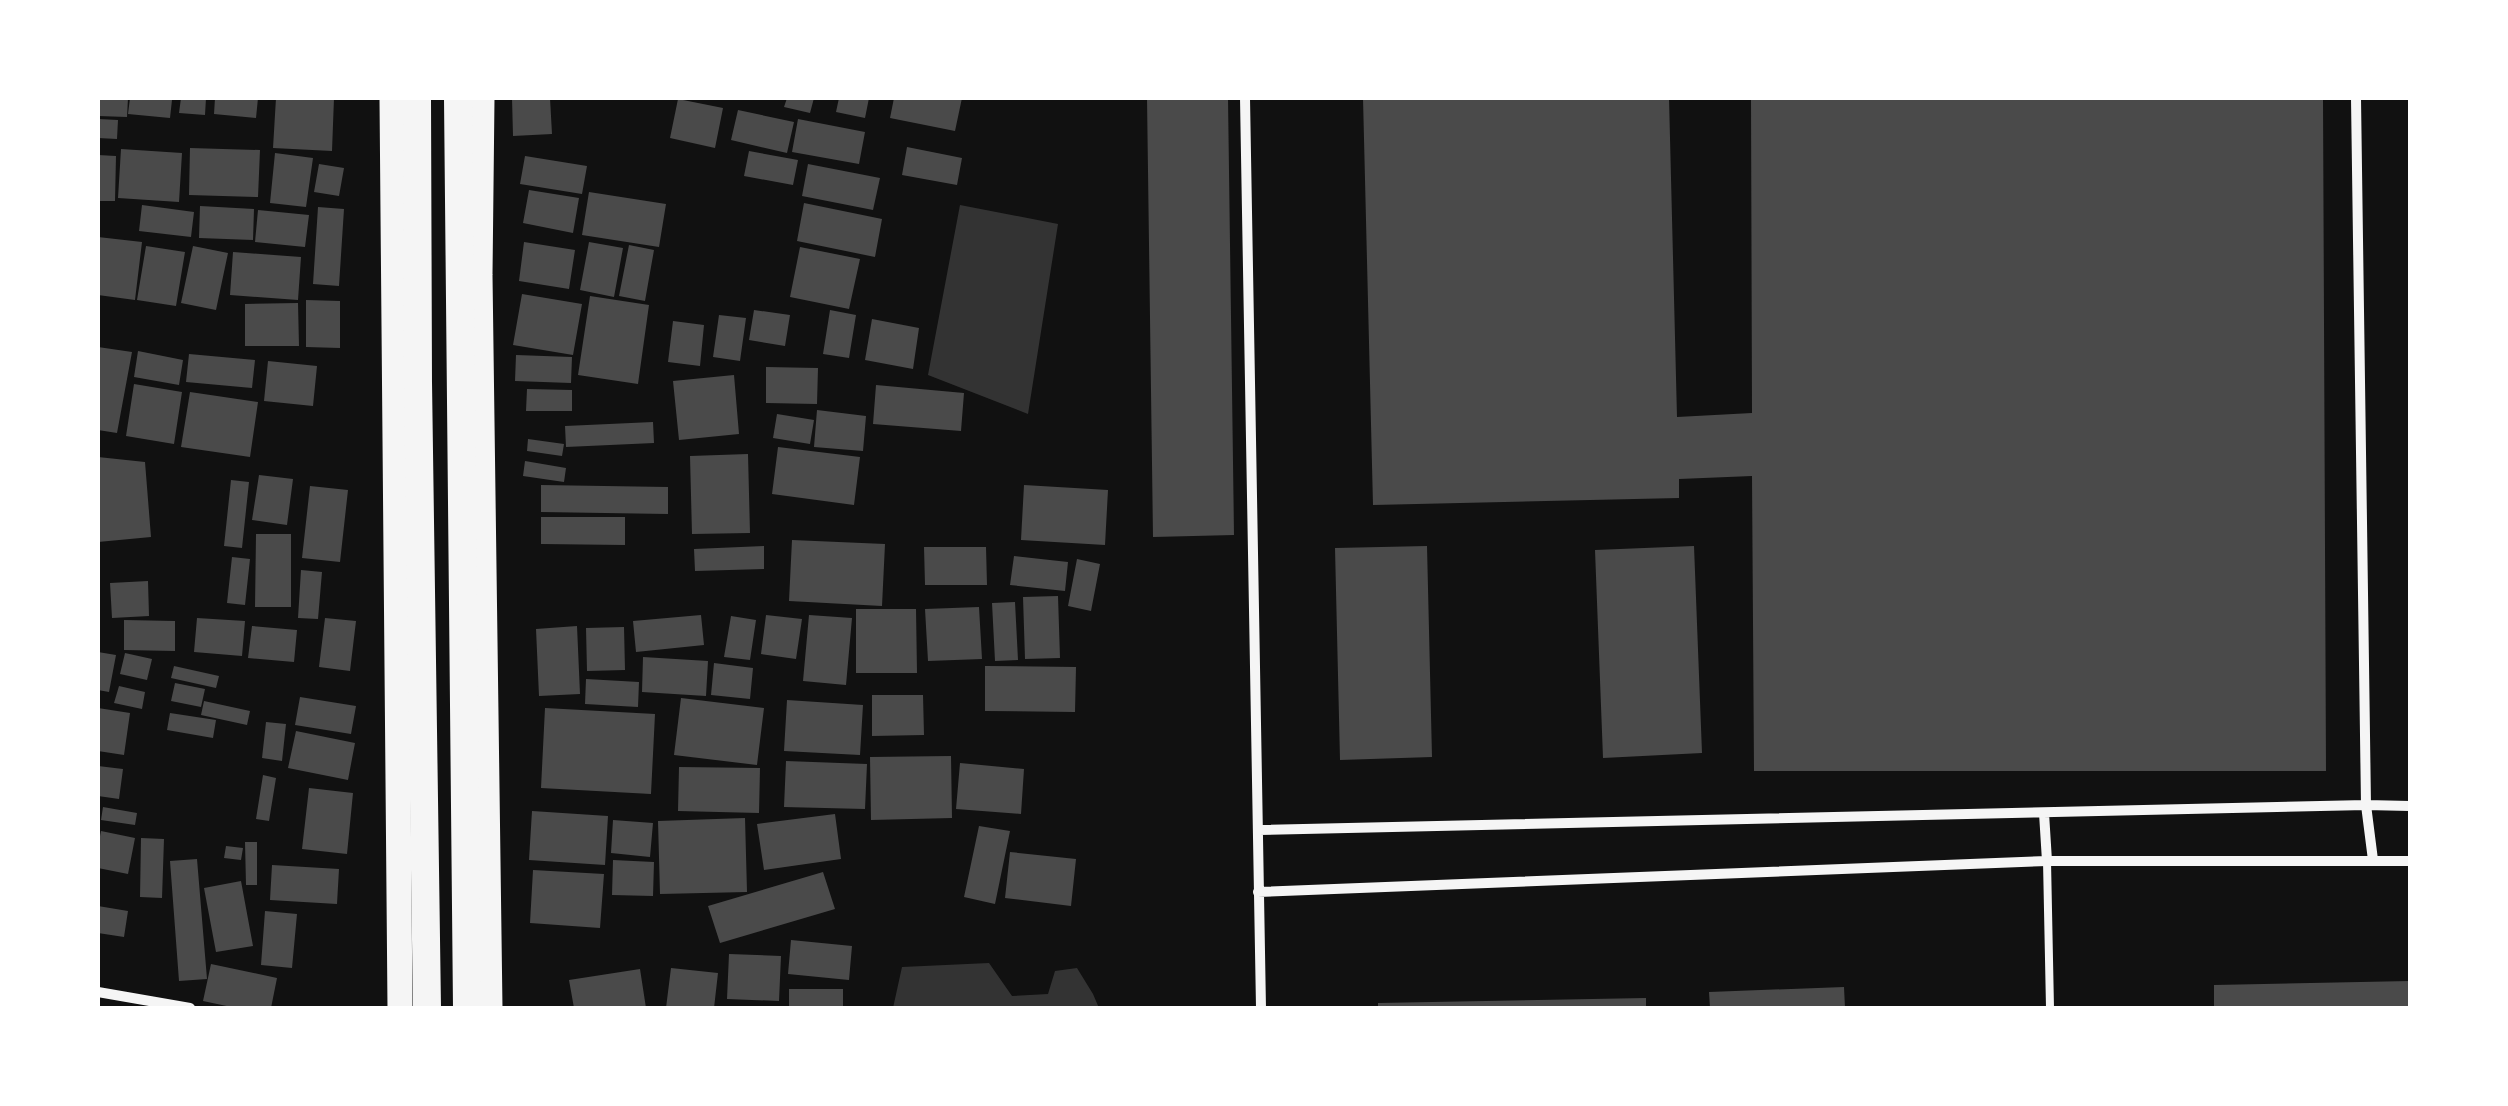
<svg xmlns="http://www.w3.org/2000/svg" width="2508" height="1106" viewBox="0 0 2508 1106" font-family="'Sofia Sans Condensed',sans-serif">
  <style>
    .water { fill: #333 }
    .building { fill: #4a4a4a }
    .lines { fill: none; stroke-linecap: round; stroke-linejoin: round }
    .service { stroke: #f5f5f5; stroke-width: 8 }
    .minor { stroke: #f5f5f5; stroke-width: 10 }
    .primary { stroke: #f5f5f5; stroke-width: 25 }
    .trunk { stroke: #f5f5f5; stroke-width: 28 }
  </style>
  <rect width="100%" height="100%" fill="#111"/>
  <path class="water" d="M960,205L1058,224L1028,414L928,375Z
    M989,963L1012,996L1048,994L1055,971L1077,968L1093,994L1099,1008H893L902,967Z"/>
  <path class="building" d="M98,98H128L127,117L98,116Z
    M130,98L172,100L170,118L128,114Z
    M181,98H206L205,115L179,113Z
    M215,98H258L256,118L214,114Z
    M276,98H334L332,151L273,148Z
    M512,98H550L552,134L513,136Z
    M787,98H814L810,113L784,107Z
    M839,98H869L865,118L836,112Z
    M894,98H962L955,131L890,118Z
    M1147,98H1228L1234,535L1153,537Z
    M1363,98H1669L1677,417L1752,413L1751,98H2323L2326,771H1754L1752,476L1679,479V498L1373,505Z
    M678,99L723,108L715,148L670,138Z
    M738,110L794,122L787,153L731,140Z
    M98,119L118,120L117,139L98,138Z
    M798,119L865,132L859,164L792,152Z
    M907,147L962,158L957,185L902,175Z
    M190,148L260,150L258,197L189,195Z
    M121,149L182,153L179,202L118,198Z
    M749,151L798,160L793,185L744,176Z
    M275,153L313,158L306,207L270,203Z
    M98,155L116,156L115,201H98Z
    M525,156L587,166L582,194L520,184Z
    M319,164L344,168L339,196L314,192Z
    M808,164L880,178L873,210L802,196Z
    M529,190L579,198L573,233L523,223Z
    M589,192L666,204L659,247L582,235Z
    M804,203L882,219L875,257L797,241Z
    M142,205L194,212L191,237L139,231Z
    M200,206L254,209L253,240L199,238Z
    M318,207L344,209L339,286L313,284Z
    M258,210L309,215L305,247L255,242Z
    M98,237L142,242L135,300L98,295Z
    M524,242L575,250L569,289L519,281Z
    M589,242L623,248L614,297L580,290Z
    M629,245L654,250L645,301L619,296Z
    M146,246L185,252L176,306L137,300Z
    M193,246L228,253L216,310L181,303Z
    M800,247L860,259L849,309L790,297Z
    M233,252L301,257L298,300L230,295Z
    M522,294L582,304L573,355L513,345Z
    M590,296L649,305L638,384L578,375Z
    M306,300L340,301V348L306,347Z
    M298,303L299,346H245V304Z
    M754,310L790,315L785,346L749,340Z
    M830,310L856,315L849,358L823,354Z
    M719,315L746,318L740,361L713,357Z
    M872,319L919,328L913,369L865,360Z
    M673,321L704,325L700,366L668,362Z
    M98,347L132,352L117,433L98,430Z
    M138,351L183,360L179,385L134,377Z
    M189,354L255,360L252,388L186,382Z
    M516,355L572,357L571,383L515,381Z
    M268,361L317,366L313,406L264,401Z
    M766,367L818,368L817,404L766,403Z
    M734,375L739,434L679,440L673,381Z
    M134,384L182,392L174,444L126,436Z
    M876,385L964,393L961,431L873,424Z
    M527,389L572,390V411H526Z
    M190,392L258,402L250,457L181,447Z
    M817,410L866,416L863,451L814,447Z
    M777,414L814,420L810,444L773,438Z
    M653,422L654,443L566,447L565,426Z
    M528,439L564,444L562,456L527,451Z
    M778,447L860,457L854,505L772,494Z
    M748,454L750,533L692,534L690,456Z
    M98,457L145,462L151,537L98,542Z
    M525,461L566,468L564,482L523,476Z
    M259,475L293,479L287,525L252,520Z
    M231,480L249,482L242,548L224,546Z
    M541,485L668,487V514L541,512Z
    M1024,485L1108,490L1105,545L1021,540Z
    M310,486L348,490L340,562L302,558Z
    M541,517H625V545L541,544Z
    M256,534H291V607H255Z
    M792,540L885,544L882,606L789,601Z
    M764,546V569L695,571L694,549Z
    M1427,546L1432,757L1340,760L1335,548Z
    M1694,546L1702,753L1603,758L1595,550Z
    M924,547H986L987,585H925Z
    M1014,556L1068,562L1065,591L1010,585Z
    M232,557L250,559L245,605L227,603Z
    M1077,559L1100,564L1091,611L1068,606Z
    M301,570L322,572L318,619L298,618Z
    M148,581L149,616L112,618L110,583Z
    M1058,596L1060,658L1025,659L1023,597Z
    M1015,602L1018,660L995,661L992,603Z
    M979,607L982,659L928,661L925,609Z
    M856,609H916L917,673H856Z
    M701,615L704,645L636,652L633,621Z
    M766,615L802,619L796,659L761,654Z
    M809,615L852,618L846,685L803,681Z
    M731,616L756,620L750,660L724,657Z
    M197,618L245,621L242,656L194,652Z
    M325,618L356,621L350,671L319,667Z
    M124,620L175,621V651L124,650Z
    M252,626L297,630L294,662L248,658Z
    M577,626L580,694L539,696L536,629Z
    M624,627L625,670L587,671L586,628Z
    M98,652L116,655L109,692L98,690Z
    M125,653L152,659L147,680L120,674Z
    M643,657L708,661L706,696L642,692Z
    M714,663L753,668L750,699L711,695Z
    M174,666L219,676L216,688L171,678Z
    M985,666L1076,667L1075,712L985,711Z
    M586,679L639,682L638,707L585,704Z
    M175,683L205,689L201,707L171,701Z
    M119,686L145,692L142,709L114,703Z
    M872,695H923L924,735L872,736Z
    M300,697L356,706L351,734L295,725Z
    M681,698L764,708L757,765L674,755Z
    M787,700L863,705L860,755L784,751Z
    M204,701L250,711L247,725L201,715Z
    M98,708L130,713L124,755L98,751Z
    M545,708L655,714L651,794L541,788Z
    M170,713L216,720L213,738L167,730Z
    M266,722L286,724L282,761L262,758Z
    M296,731L355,743L348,780L288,768Z
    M951,756L952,818L871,820L870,757Z
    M786,761L867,764L865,809L784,807Z
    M960,763L1024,769L1021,814L956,809Z
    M98,766L123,769L119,799L98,796Z
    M679,767L760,768L759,813L678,811Z
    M263,775L276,778L269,821L256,819Z
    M309,788L353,793L347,854L302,849Z
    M103,807L137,813L135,825L101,820Z
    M532,811L608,816L605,865L529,860Z
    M835,814L841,859L764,870L757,824Z
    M745,818L747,892L660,894L658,821Z
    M613,820L653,823L650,857L611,853Z
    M979,826L1010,831L995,904L964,897Z
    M101,831L135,838L128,874L98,868V846Z
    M141,838L164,839L162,898L140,897Z
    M245,842H257V885H246Z
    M226,846L243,848L241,860L224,858Z
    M1010,852L1076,859L1071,906L1005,898Z
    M197,859L207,979L179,981L170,861Z
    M613,860L654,862L653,896L612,895Z
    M272,865L339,869L337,904L270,900Z
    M533,870L604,874L600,928L530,923Z
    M823,872L835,909L720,943L708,906Z
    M241,881L253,946L216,952L204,888Z
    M98,906L128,911L124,937L98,933Z
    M265,911L297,914L292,968L261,965Z
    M791,940L852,946L849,980L788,974Z
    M729,954L781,956L779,1001L727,999Z
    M211,964L277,978L271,1008H236L203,1001Z
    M671,968L718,973L714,1008H666Z
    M640,969L646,1008H574L569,980Z
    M2410,981V1008H2214V985Z
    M1844,987L1845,1008H1710L1709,992Z
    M789,989H843V1008H789Z
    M1646,998V1008H1378V1003Z"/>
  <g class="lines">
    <path class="service" d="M2047,861L2050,1008"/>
    <path class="minor" d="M1245,98L1261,1008
      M2356,98L2366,805L2373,860
      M2044,813L2047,861
      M1259,830L2366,805L2410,806
      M1258,892L2047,861H2410
      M98,992L190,1008"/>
    <path class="primary" d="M392,98L400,1008
      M482,98L480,275L490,1008"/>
    <path class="trunk" d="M417,98L418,382L427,1008
      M458,98L467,1008"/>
  </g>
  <rect width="2508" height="1106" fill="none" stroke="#ffffff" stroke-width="200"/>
</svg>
